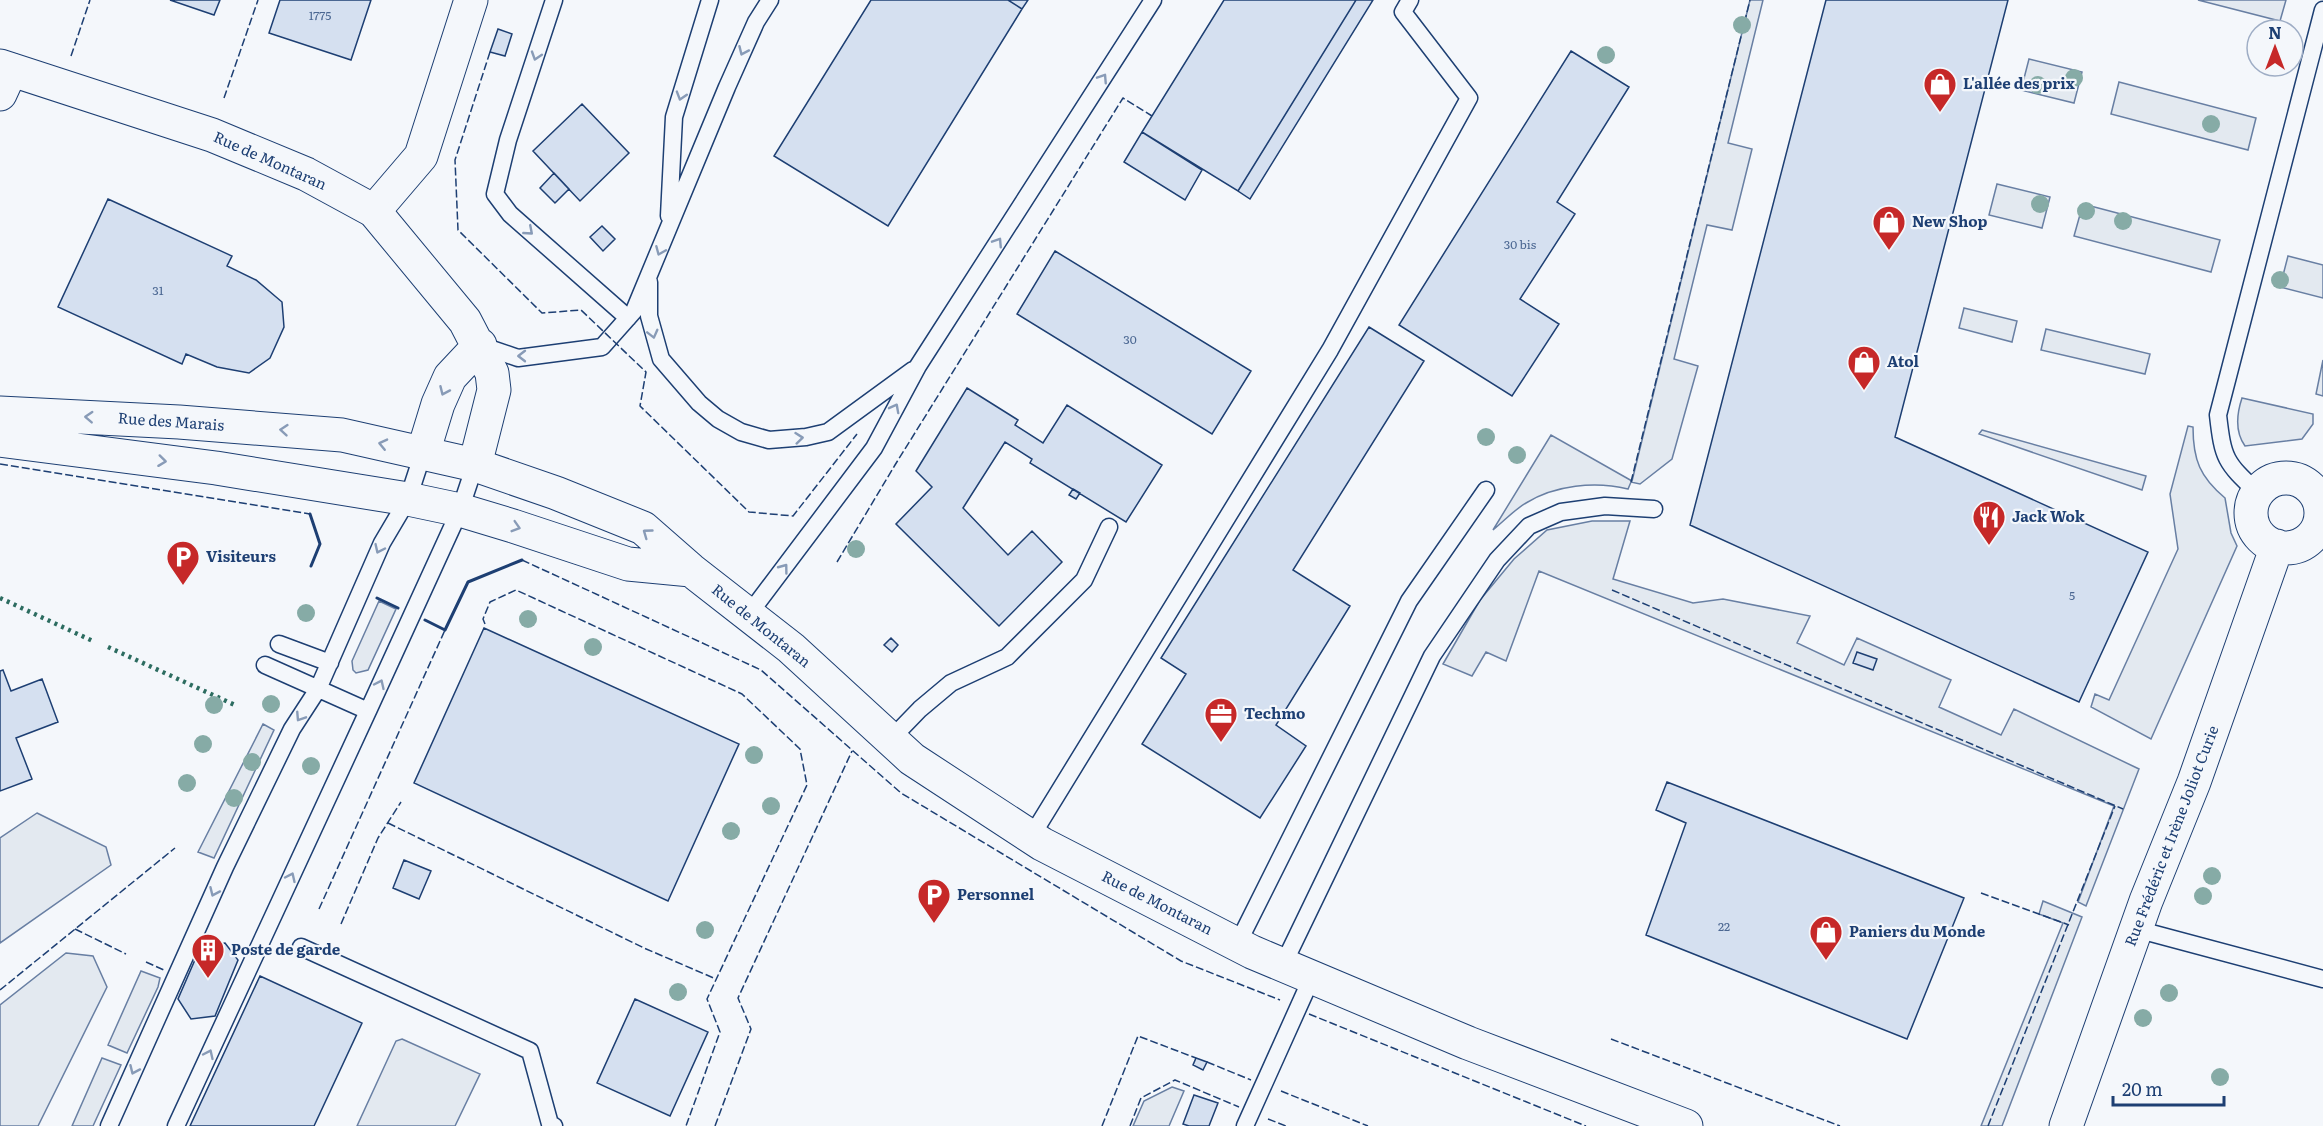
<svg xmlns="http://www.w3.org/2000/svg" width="2323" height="1126" viewBox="0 0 2323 1126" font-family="Literata,serif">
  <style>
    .green { fill: #e3e9f0; stroke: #687fa3; stroke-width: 1.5 }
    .building { fill: #d5e0f0; stroke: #1d3f73; stroke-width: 1.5 }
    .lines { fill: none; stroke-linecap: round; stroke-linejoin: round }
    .service-casing { stroke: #1d3f73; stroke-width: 19 }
    .minor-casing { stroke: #1d3f73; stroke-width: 35 }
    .tertiary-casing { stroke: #1d3f73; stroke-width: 35 }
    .service { stroke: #f4f7fb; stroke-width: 16 }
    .minor { stroke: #f4f7fb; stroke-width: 33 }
    .tertiary { stroke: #f4f7fb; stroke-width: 33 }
    .hedge { stroke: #2c6c60; stroke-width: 4.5; stroke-dasharray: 3 4.5; stroke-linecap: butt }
    .fence { stroke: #1d3f73; stroke-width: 1.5; stroke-dasharray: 8 3; stroke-linecap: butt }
    .wall { stroke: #1d3f73; stroke-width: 3 }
    .tree { fill: #86aba6 }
    .oneway { stroke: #889bb7 }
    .labels { text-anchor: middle; stroke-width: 4.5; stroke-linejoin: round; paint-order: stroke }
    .number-label { font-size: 12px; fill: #4b6792 }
    .poi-label { font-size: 15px; font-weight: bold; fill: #1d3f73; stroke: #f4f7fb; text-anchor: start }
    .street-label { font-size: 15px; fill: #1d3f73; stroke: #f4f7fb }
  </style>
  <rect width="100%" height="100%" fill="#f4f7fb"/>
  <path class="green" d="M1750,0H1763L1728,143L1752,149L1732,230L1707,225L1674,359L1698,366L1672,459L1640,484L1631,482L1628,489C1595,481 1555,485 1526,503C1514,510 1504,521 1493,530L1551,435L1632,481Z
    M2198,0H2286L2280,21Z
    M2029,59L2082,72L2074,103L2021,90Z
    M2119,82L2256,118L2248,150L2111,114Z
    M1997,184L2050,197L2042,228L1989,215Z
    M2083,204L2220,240L2211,272L2074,236Z
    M2288,256L2323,265V298L2280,287Z
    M1964,308L2017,321L2012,342L1959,328Z
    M2046,329L2150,354L2145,374L2041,350Z
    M2323,360V396L2316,394Z
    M2242,398L2313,414V424L2302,439L2245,446C2235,432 2237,413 2242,398Z
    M2188,426L2193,427C2193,460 2200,477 2225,498L2231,533L2237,546L2151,739L2091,707L2095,694L2109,700L2178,549L2170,494Z
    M1982,430L2146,476L2142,490L1979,434Z
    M1592,521H1630L1613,579L1693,603L1723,599L1810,616L1797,643L1844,665L1857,638L1951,680L1939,707L2001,735L2014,709L2139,769L2086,906L2078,902L2114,806L1539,571L1506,661L1486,652L1472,676L1443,664L1480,600L1514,559L1547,530Z
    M379,601L396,609L368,670L356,673L353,670L352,661Z
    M263,724L274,730L214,858L198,852Z
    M37,813L106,847L111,865L0,943V838Z
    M2043,901L2082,917L2002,1126H1981L2063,923L2039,914Z
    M66,953L93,956L107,987L38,1126H0V1005Z
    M141,971L160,978L158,987L127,1053L108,1045Z
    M402,1039L480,1074L455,1126H357L396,1041Z
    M102,1058L121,1065L93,1126H72Z
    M1172,1087L1184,1091L1169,1126H1133L1144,1101Z"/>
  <path class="building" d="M170,0H220L214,15Z
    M280,0H371L351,60L269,33Z
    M871,0H1008L1022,9L888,226L774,156Z
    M1008,0H1028L1022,9Z
    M1224,0H1356L1238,191L1142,132Z
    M1356,0H1373L1250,199L1238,191Z
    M1826,0H2008L1895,437L2148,552L2079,702L1690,525Z
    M498,29L512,34L505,56L490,52Z
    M1571,51L1629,87L1557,202L1575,214L1520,299L1559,324L1512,396L1399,325Z
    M582,104L629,153L580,201L533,151Z
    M1142,132L1202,170L1185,200L1124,162Z
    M554,173L569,189L555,203L540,188Z
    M108,199L232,256L227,266L256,280L282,302L284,327L270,358L249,373L217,367L186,354L182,364L58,307Z
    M602,226L615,239L603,251L590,237Z
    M1055,251L1251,371L1212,434L1017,314Z
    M1369,327L1424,361L1293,570L1350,606L1276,725L1306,746L1260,818L1142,744L1186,674L1161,658Z
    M967,388L1018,420L1015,425L1043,443L1067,405L1162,465L1126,522L1030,463L1032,459L1005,442L963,508L1008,555L1032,531L1062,562L999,626L896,524L932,487L916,471Z
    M1073,489L1080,493L1076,499L1069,495Z
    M484,628L739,744L668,901L414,783Z
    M891,638L898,645L892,652L884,645Z
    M1857,652L1877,659L1873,670L1853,663Z
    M3,670L11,691L42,679L58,722L16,738L32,779L0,791V671Z
    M1667,782L1964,898L1907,1039L1646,935L1686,823L1656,810Z
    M404,860L431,871L419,899L393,888Z
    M225,943L238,960L215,1016L191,1019L178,999L201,946Z
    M260,976L362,1023L314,1126H190Z
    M635,999L708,1032L670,1116L597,1083Z
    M1196,1058L1207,1062L1203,1070L1193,1065Z
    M1194,1095L1218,1103L1209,1126H1189L1183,1124Z"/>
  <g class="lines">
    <defs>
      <path id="service" d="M554,0L508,140L495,194L510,214L628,318
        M669,216L674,117L710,0
        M649,282V316L661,359L699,403L718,419L741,432L769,440L806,437L828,432L913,370
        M480,345L518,358L602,347L634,311L727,87L756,22L770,0
        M2257,492C2225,462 2223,459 2218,415L2323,10
        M749,614L874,448L918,366L1153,0
        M279,644L330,663
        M265,665L368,711L460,510L475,465
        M890,740L920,709L951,683L1007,657L1084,580L1109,527
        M1031,837L1330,350L1469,98L1403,12L1410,0
        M2136,929L2323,979
        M1237,945L1409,601L1486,490
        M301,947L530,1051L550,1124L554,1126
        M1283,965L1432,656L1497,560L1529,526L1561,512L1605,506L1654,509
        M109,1126L225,867L292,729L318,689L382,543L408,499L423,453
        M176,1126L368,711
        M1245,1126L1312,977"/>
      <path id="minor" d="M0,94L11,70
        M374,211L421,156L471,0
        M2251 513a35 35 0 1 1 70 0a35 35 0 1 1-70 0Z
        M2066,1126L2146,901L2194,782L2277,546"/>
      <path id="tertiary" d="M0,66L212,135L306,174L374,211L465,321L492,373L494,390L475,465
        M0,413L179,422L342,435L475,465L556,493L643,528L691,570L791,648L912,759L1042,844L1252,952L1468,1043L1686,1126
        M0,440L216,468L408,499L460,510L513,526L628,564L691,570
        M423,453L438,404L450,377L480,345"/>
    </defs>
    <use href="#service" class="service-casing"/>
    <use href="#minor" class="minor-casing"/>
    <use href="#tertiary" class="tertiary-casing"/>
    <use href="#service" class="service"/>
    <use href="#minor" class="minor"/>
    <use href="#tertiary" class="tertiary"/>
    <path class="hedge" d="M0,598L95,642
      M108,647L237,706"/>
    <path class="fence" d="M490,52L455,160L458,230L542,313L581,310L646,372L640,406L749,512L793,516L857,434
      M71,56L90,0
      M224,98L258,0
      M0,464L310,514
      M1631,482L1750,0
      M522,560L761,670L901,793L1181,961L1280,1000
      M837,562L895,465L1123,98L1152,116
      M1612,590L2123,809
      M485,624L483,619L490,602L516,590L742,694L800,749L807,785L707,999L720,1032L686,1126
      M388,823L644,948L716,979
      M1981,893L2069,925
      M319,909L445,630
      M341,924L378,838L401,802
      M75,929L126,954
      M146,962L166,971
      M0,990L175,848
      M1309,1014L1586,1126
      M1611,1039L1840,1126
      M1207,1062L1251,1080
      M1281,1091L1368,1126
      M1268,1119L1286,1126
      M715,1126L751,1029L738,998L852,751
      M1102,1126L1138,1036L1196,1058
      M1130,1126L1141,1098L1175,1080L1239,1107
      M1988,1126L2115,806"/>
    <path class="wall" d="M310,514L320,544L311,566
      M377,598L398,608
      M425,620L445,630L468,582L522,560"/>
  </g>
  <g class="tree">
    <circle cx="1742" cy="25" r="9"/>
    <circle cx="1606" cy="55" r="9"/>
    <circle cx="2074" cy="78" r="9"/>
    <circle cx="2038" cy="85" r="9"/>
    <circle cx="2211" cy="124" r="9"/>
    <circle cx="2040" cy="204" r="9"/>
    <circle cx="2086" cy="211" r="9"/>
    <circle cx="2123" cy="221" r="9"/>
    <circle cx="2280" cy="280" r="9"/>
    <circle cx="1486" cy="437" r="9"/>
    <circle cx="1517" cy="455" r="9"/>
    <circle cx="856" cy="549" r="9"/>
    <circle cx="306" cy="613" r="9"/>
    <circle cx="528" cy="619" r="9"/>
    <circle cx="593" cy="647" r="9"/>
    <circle cx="271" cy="704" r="9"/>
    <circle cx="214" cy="705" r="9"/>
    <circle cx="203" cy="744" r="9"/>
    <circle cx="754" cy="755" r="9"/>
    <circle cx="252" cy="762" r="9"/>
    <circle cx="311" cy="766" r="9"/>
    <circle cx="187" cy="783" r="9"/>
    <circle cx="234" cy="798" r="9"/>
    <circle cx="771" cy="806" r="9"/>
    <circle cx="731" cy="831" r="9"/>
    <circle cx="2212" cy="876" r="9"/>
    <circle cx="2203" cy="896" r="9"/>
    <circle cx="705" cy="930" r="9"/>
    <circle cx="678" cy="992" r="9"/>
    <circle cx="2169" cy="993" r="9"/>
    <circle cx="2143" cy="1018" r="9"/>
    <circle cx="2220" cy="1077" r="9"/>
  </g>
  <defs><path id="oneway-chevron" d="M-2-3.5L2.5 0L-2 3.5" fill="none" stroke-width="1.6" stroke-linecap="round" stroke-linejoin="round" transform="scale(1.5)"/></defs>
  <g class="oneway">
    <use href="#oneway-chevron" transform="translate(743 51) rotate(114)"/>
    <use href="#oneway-chevron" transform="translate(536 56) rotate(108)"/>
    <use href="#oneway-chevron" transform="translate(1103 78) rotate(-57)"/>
    <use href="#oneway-chevron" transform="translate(681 96) rotate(107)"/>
    <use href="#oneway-chevron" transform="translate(529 231) rotate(41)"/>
    <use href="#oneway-chevron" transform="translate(998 242) rotate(-57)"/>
    <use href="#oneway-chevron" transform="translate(660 251) rotate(113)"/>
    <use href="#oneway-chevron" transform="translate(653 334) rotate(76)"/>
    <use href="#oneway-chevron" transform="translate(522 356) rotate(180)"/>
    <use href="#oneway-chevron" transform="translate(444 391) rotate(114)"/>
    <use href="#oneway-chevron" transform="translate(895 408) rotate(-62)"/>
    <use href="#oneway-chevron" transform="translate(89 417) rotate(-177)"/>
    <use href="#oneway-chevron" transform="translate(284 430) rotate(-175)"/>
    <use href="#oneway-chevron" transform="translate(799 438) rotate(-6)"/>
    <use href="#oneway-chevron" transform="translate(383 444) rotate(-167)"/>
    <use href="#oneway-chevron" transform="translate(162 461) rotate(7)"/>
    <use href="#oneway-chevron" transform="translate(516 527) rotate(17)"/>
    <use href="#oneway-chevron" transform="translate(647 533) rotate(-144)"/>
    <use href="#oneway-chevron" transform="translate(379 549) rotate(115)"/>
    <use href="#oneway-chevron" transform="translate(784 568) rotate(-53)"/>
    <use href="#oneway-chevron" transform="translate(380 684) rotate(-65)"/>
    <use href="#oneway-chevron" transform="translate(300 717) rotate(123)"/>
    <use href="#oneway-chevron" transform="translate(291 877) rotate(-65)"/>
    <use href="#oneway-chevron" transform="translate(214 892) rotate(114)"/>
    <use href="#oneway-chevron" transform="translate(209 1054) rotate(-65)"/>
    <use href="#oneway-chevron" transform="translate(134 1070) rotate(114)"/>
  </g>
  <defs>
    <symbol id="shop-pin" viewBox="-11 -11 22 30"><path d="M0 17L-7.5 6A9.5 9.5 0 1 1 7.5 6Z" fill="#c62828" stroke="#f4f7fb"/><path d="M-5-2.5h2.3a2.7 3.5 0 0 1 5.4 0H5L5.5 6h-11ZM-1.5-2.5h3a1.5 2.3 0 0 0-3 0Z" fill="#fff"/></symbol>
    <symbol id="restaurant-pin" viewBox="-11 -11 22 30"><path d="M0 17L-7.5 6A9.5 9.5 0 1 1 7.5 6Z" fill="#c62828" stroke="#f4f7fb"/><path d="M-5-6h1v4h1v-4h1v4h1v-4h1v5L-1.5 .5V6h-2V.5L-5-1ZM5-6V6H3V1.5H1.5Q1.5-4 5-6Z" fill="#fff"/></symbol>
    <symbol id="parking-pin" viewBox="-11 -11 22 30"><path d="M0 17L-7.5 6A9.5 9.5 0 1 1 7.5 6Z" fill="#c62828" stroke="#f4f7fb"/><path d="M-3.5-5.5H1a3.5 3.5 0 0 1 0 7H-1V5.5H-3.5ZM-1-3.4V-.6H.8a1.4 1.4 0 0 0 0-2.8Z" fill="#fff"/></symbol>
    <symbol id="office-pin" viewBox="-11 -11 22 30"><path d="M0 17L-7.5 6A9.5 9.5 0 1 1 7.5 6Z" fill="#c62828" stroke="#f4f7fb"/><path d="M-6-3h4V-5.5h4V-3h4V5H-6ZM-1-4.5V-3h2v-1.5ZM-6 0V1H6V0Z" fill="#fff"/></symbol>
    <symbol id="building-pin" viewBox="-11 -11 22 30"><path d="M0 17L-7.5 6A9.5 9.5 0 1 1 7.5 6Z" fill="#c62828" stroke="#f4f7fb"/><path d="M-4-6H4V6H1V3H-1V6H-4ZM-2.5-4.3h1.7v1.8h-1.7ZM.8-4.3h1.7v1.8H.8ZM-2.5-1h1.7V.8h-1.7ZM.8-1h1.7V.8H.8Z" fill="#fff"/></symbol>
  </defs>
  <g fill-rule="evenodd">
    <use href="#shop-pin" x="1921" y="65" width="38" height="52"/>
    <use href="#shop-pin" x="1870" y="203" width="38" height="52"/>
    <use href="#shop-pin" x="1845" y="343" width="38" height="52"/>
    <use href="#restaurant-pin" x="1970" y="498" width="38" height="52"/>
    <use href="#parking-pin" x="164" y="538" width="38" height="52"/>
    <use href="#office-pin" x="1202" y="695" width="38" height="52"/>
    <use href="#parking-pin" x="915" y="876" width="38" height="52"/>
    <use href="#shop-pin" x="1807" y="913" width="38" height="52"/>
    <use href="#building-pin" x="189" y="931" width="38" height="52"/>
  </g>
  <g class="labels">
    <g class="number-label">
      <text x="320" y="20">1775</text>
      <text x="1520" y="249">30 bis</text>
      <text x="158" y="295">31</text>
      <text x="1130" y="344">30</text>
      <text x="2072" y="600">5</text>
      <text x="1724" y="931">22</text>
    </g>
    <g class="poi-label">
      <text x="1963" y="89">L'allée des prix</text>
      <text x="1912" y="227">New Shop</text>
      <text x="1887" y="367">Atol</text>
      <text x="2012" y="522">Jack Wok</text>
      <text x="206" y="562">Visiteurs</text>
      <text x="1244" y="719">Techmo</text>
      <text x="957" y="900">Personnel</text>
      <text x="1849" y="937">Paniers du Monde</text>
      <text x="231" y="955">Poste de garde</text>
    </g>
    <g class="street-label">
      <text transform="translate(270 161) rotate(24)" y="5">Rue de Montaran</text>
      <text transform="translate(171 422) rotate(4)" y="5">Rue des Marais</text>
      <text transform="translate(761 626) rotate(39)" y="5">Rue de Montaran</text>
      <text transform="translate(2172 836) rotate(-69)" y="5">Rue Frédéric et Irène Joliot Curie</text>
      <text transform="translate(1157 903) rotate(27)" y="5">Rue de Montaran</text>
    </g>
  </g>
  <g transform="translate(2275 48)"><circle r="28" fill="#f4f7fb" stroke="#9eadc5" stroke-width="1.5"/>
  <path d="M0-4.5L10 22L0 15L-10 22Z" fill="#c62828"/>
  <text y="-9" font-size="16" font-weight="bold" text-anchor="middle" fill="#1d3f73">N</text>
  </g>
  <path d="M2113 1096v9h111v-9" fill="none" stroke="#1d3f73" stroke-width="3"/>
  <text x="2122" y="1096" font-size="18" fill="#1d3f73" stroke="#f4f7fb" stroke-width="4.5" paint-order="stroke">20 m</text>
</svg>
